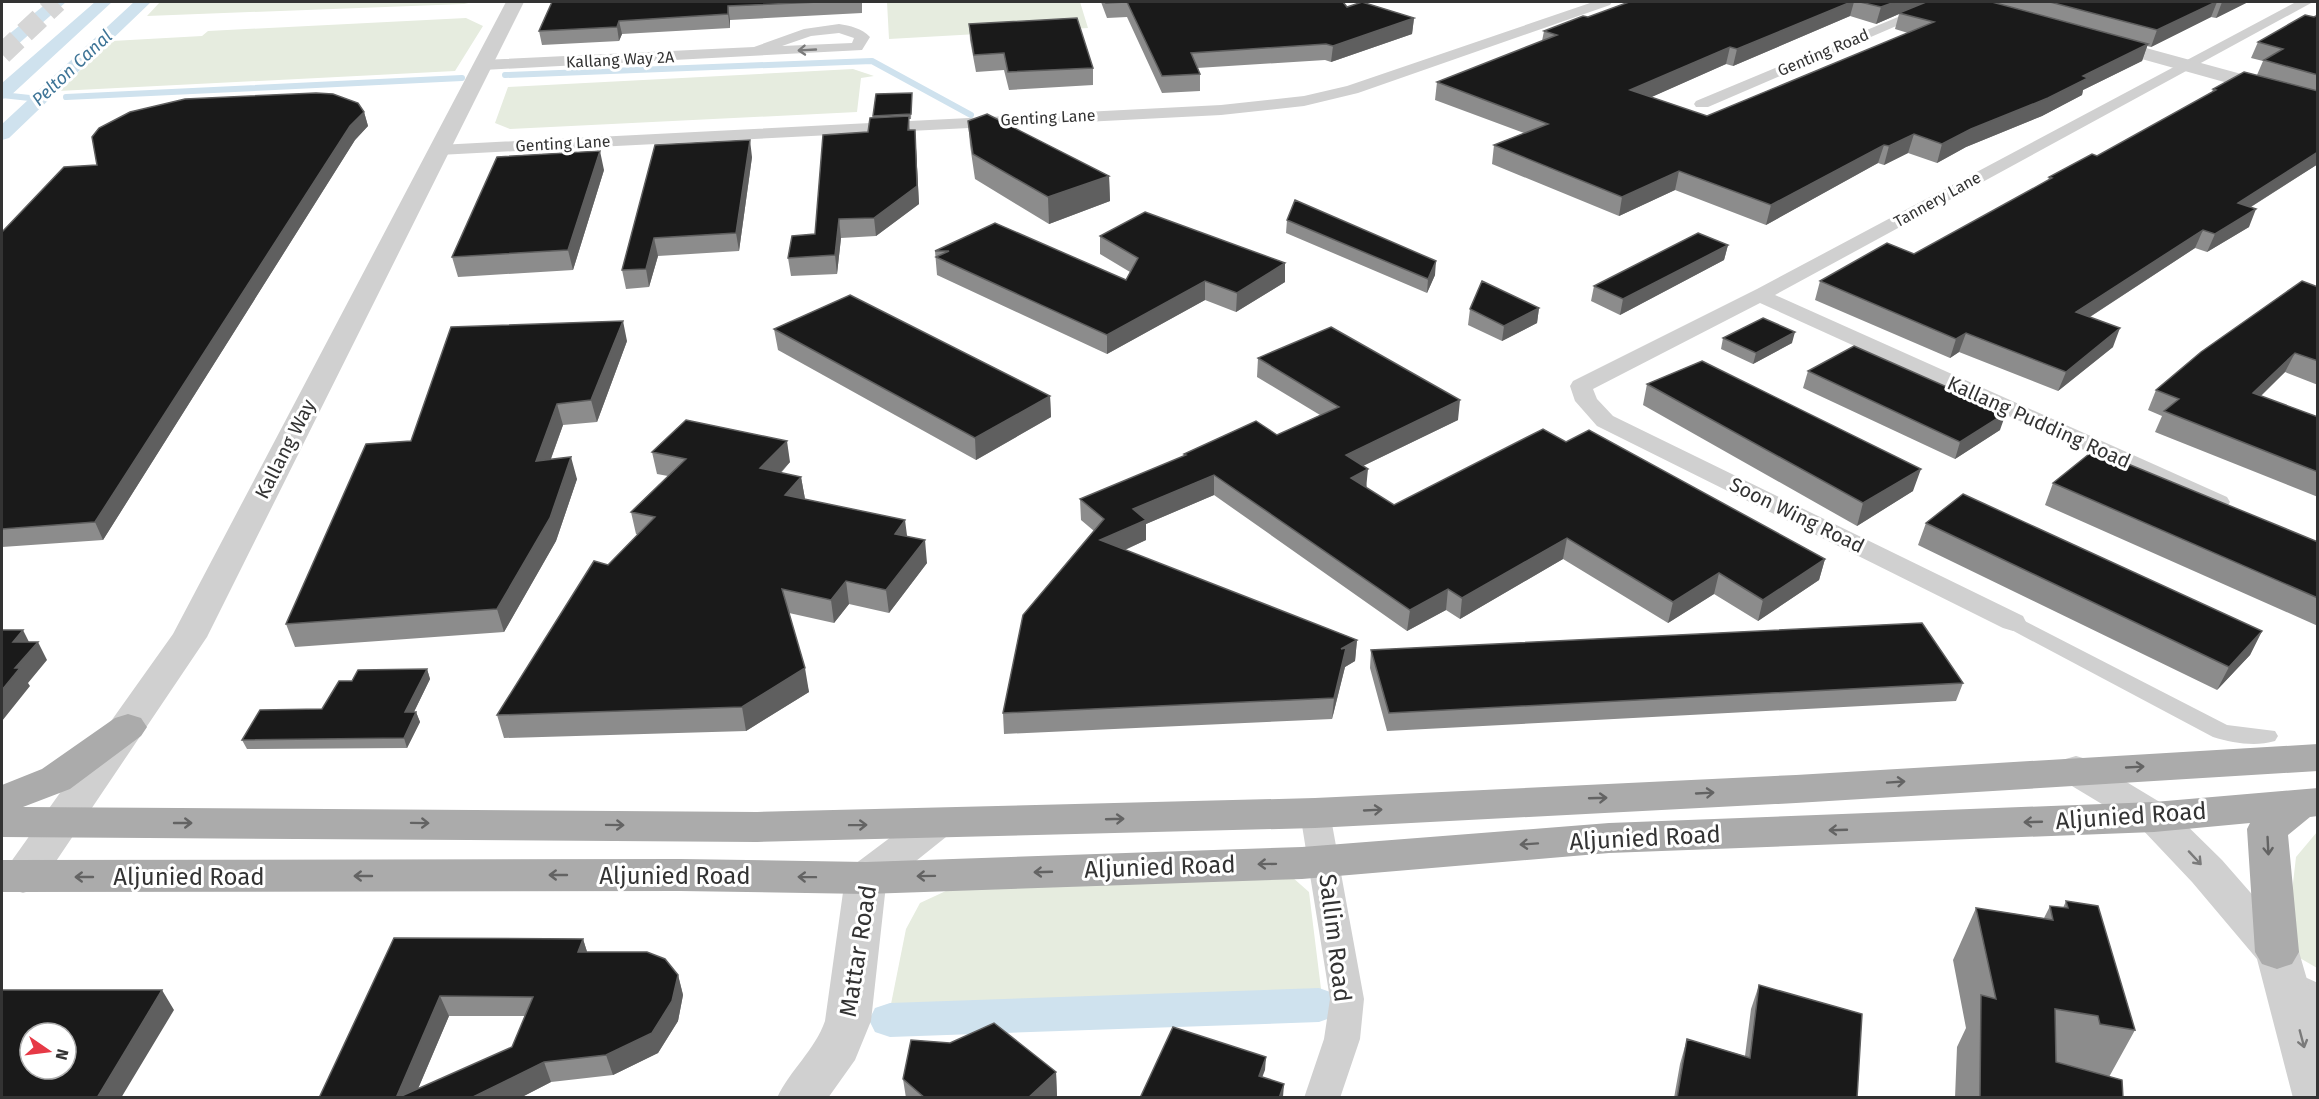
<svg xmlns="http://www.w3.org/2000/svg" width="2319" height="1099" viewBox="0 0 2319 1099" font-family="'Fira Sans',sans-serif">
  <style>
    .green { fill: #e6ecdf }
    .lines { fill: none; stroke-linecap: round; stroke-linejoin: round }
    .stream { stroke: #cfe2ee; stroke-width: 6 }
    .canal { fill: #cfe2ee; fill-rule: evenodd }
    .motorway-tunnel { stroke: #d6d6d6; stroke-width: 21; stroke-dasharray: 21 10; stroke-linecap: butt }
    .pedestrian { fill: #d0d0d0; fill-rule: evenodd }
    .minor { fill: #d0d0d0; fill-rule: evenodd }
    .tertiary { fill: #d0d0d0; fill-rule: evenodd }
    .primary { fill: #ababab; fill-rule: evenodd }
    .wall { fill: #8c8c8c; fill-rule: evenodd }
    .shaded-wall { fill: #5f5f5f }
    .building { fill: #1a1a1a; stroke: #5f5f5f; stroke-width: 1.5; fill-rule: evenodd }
    .oneway { stroke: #7a7a7a }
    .oneway2 { stroke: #636363 }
    .labels { text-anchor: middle; stroke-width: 6; stroke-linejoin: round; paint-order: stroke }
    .far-street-label { font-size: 16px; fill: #333; stroke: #fff }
    .far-water-label { font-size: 18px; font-style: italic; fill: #3f7597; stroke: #fff }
    .street-label { font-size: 20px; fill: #333; stroke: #fff }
    .near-street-label { font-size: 24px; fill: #333; stroke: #fff }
  </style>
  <rect width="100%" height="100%" fill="#fff"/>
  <path class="green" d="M160,2H473L464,4L147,16Z
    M887,2H1080L1088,28L889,39Z
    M466,18L483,26L455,71L58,91L112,41L202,36L208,31Z
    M853,69L874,76L861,78L857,112L510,129L495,123L508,87Z
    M2317,832V968L2293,954L2289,918L2296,857Z
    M1292,877L1309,892L1322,997L890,1009L906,929L920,903L948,890Z"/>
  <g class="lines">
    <path class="stream" d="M505,75L872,61L971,115
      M2,95L39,99
      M66,97L462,78"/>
    <path class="canal" d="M48,2H66L8,53L2,54V40Z
      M95,2H112L9,97L2,99V83Z
      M134,2H151L9,138L2,140V124Z
      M1319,988L1333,993L1339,1005L1333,1017L1319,1022L890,1037L875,1032L869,1020L875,1008L890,1003Z"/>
    <path class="motorway-tunnel" d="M2,54L57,2"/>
    <path class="pedestrian" d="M2013,615L2227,725L2275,731L2278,736L2275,741C2255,747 2233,743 2213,737L2006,627L2003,622L2006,617Z"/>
    <path class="minor" d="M1593,2H1612L1610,5L1358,93L1304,106L1221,115L439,155L430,150L439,145L1221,105L1304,96L1347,86Z
      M1934,2H1952L1708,107H1696L1694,104L1696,101Z
      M2296,2H2313L1775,295L2227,497L2230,502L2227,507L2218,509L2209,507L1760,303L1593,389L1597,399L1613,416L2023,616L2026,622L2023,628L2013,631L2003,628L1597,426L1575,401L1570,386L1573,381L1757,289Z
      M839,24C850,26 862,28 870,37L862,50L483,70L475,65L483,60L754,47L804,29ZM839,33L854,38L852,43L782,46L811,36Z
      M1315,802L1326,805L1330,813L1364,999L1360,1039L1340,1098H1304L1324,1039L1330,999L1300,813L1304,805Z
      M2287,969L2318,983V1013L2275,993L2270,983L2275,973Z"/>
    <path class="tertiary" d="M506,2H524L207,637L38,888L23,893L8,888L2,877L8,866L173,634Z
      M2102,36L2318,95V108L2095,46L2092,42Z
      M2076,756L2090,760L2168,807L2222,860L2292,940L2299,952L2318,1017V1098H2293L2257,959L2192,882L2140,827L2062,780L2057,770L2062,760Z
      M937,808L951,813L957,823L951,833L886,885L871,1021L855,1060L828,1098H777C790,1070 815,1050 825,1021L845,878L851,867L923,813Z"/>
    <path class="primary" d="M128,714L141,718L147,727L141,736L70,789L23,807L757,812L1315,798L1796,775L2318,744V771L1796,803L1315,828L757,842L2,837V785L42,769L115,718Z
      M2318,788V816L2310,817L2288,835L2299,952L2292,964L2277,969L2262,964L2255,952L2247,829L2250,823L2154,832L1609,853L1302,879L866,894L680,891L2,892V860L680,859L866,862L1302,847L1609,823L2154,802Z"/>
  </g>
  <path class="wall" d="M552,2H862V13L730,20V28L622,34L619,41L542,45L539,31Z
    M1101,2H1343L1347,7L1414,18L1412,34L1331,62L1325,60L1197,68L1200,74V91L1162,93L1127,17L1107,18Z
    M1629,2H2248L2216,18L2211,17L2151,47L2147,46L2142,61L2083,90L2082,95L2042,116L1966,147L1937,163L1908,153L1884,165L1878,163L1766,225L1675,190L1619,216L1492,164L1494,145L1524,133L1435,100L1437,82L1542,41L1544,31L1588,17ZM1899,14L1895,29L1908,33L1707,116L1651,97L1726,64L1733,66L1850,16L1876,24Z
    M2318,15V164L2251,207L2249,227L2207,252L2195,248L2090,317L2113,347L2058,391L1959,352L1950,358L1815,300L1820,281L1914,254L2048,181L2049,177L2097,156L2212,92L2213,89L2257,75L2263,61L2251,58L2258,42Z
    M969,24L1093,68V85L1009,90L1004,70L976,72L970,40Z
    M912,93L911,119H909L910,130L916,147L919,204L876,236L841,238L837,274L791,276L788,258L815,234L868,132L874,118L873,116Z
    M364,112L368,126L355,140L103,540L2,547V232L97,165Z
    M968,121L1109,176L1110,201L1049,224L975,179L970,145Z
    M655,145L752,157L739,251L658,256L649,287L626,289L622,270Z
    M604,170L573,270L458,277L452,257Z
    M1287,220L1435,275L1427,293L1286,233Z
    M995,223L1126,280L1130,272L1100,254V236L1285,263V282L1236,312L1205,300L1107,354L937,275L935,251Z
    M1728,245L1724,260L1620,315L1591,301L1594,286Z
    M2318,287V385L2285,372L2261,396L2318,417V497L2155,432L2162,416L2148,410L2156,390Z
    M1539,308L1537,323L1502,341L1468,325L1470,309Z
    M774,329L1050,396L1051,417L976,460L778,350Z
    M1723,338L1792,343L1753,364L1721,349Z
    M627,341L597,422L563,425L551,459L577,479L556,541L504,632L295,647L286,624L411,441Z
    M1258,358L1458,420L1363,466L1367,488L1394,505L1566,442L1825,559L1819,580L1758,621L1714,594L1668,623L1563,559L1460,619L1446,610L1407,631L1214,495L1146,524V540L1125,550L1357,640L1355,661L1345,667L1332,719L1004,734L1003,713L1094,531L1081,520L1080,499L1184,456V454L1277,435L1320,415L1257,377Z
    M1808,371L2000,430L1955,459L1803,388Z
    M1647,384L1913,491L1857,526L1643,405Z
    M652,452L790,462L781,473L801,477L805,499L907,536L927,563L889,613L849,604L834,623L789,613L809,692L746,731L504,738L497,715L608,565L638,535L636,534L631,512L668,476L657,474Z
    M2053,483L2318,542V626L2045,505Z
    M1926,523L2262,631L2250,655L2217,690L1918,545Z
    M1371,650L1963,683L1956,701L1387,731L1370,668Z
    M427,669L430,679L414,712H416L420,722L407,748L247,749L242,740L322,709L352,681Z
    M2066,901L2135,1030L2109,1077L2123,1098H1955L1957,1047L1966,1028L1953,960L1976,908L2044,918L2050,906L2063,908Z
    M394,938L583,939L587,952L678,975L683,995L678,1021L658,1053L613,1075L551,1082L520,1098H319ZM449,1016H525L512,1047L418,1089Z
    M1759,985L1857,1098H1674L1680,1064L1687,1039L1745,1056L1751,1009Z
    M1056,1072L1057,1096L1056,1098H906L903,1079Z"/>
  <path class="shaded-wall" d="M1851,2H1854L1850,16L1733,66L1737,49Z
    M1895,2H1929L1899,13V14L1876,24L1881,7Z
    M2216,2H2217L2211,17L2151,47L2157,30Z
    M2222,2H2248L2216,18Z
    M728,6L730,20V28L728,14Z
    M1414,18L1412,34L1331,62L1333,46Z
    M619,21L622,34L619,41L617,27Z
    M2148,44L2142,61L2083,90L2082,95L2042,116L1966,147L1937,163L1942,144L1971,129L2083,76Z
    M1730,47L1726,64L1627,108L1630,90Z
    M364,112L368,126L355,140L103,540L95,522L350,126Z
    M915,130L919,204L876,236L874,218Z
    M1914,134L1908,153L1884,165L1889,146Z
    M750,140L752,157L739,251L736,233Z
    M1884,145L1878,163L1766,225L1771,205Z
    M600,151L604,170L573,270L568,250Z
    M2318,152V164L2230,220L2238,203Z
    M1679,171L1675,190L1619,216L1622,197Z
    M1109,176L1110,201L1049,224L1048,197Z
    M2256,209L2249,227L2207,252L2215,234Z
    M839,219L841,238L837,274L835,255Z
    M2203,230L2195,248L2068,331L2076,312Z
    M654,238L658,256L649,287L646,269Z
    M1728,245L1724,260L1620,315L1623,299Z
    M1436,261L1435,275L1427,293L1428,279Z
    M1285,263V282L1236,312L1237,293Z
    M1205,281V300L1107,354V335Z
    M1539,308L1537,323L1502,341L1504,326Z
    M623,321L627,341L597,422L591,400Z
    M2120,328L2113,347L2058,391L2066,372Z
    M1795,332L1792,343L1753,364L1756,353Z
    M1966,333L1959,352L1950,358L1956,339Z
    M2295,353L2285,372L2243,413L2253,393Z
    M1050,396L1051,417L976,460L975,438Z
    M1460,400L1458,420L1344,475L1346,455Z
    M557,404L563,425L542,483L536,461Z
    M2006,413L2000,430L1955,459L1960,442Z
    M787,441L790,462L764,490L760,468Z
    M571,457L577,479L556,541L504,632L497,609Z
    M1368,469L1366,489L1351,478Z
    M1921,469L1913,491L1857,526L1863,503Z
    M1214,475V495L1146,524V540L1100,561V540L1133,509Z
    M801,477L805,499L785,495Z
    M905,520L908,543L895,534Z
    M1567,538L1563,559L1460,619L1462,598Z
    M925,540L927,563L889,613L886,590Z
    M1825,559L1819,580L1758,621L1763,600Z
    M1719,573L1714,594L1668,623L1673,602Z
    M846,581L849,604L834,623L831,600Z
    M1448,589L1446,610L1407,631L1410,610Z
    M23,630L32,648L38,642L47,660L28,683L30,686L2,721V690L15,668L13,642Z
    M2262,631L2250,655L2217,690L2229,667Z
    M1357,640L1355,661L1345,667L1332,719L1334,698L1341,649Z
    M805,668L809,692L746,731L742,707Z
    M427,669L430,679L409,722L405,712Z
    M416,712L420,722L407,748L404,738Z
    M583,939L589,958L578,952Z
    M678,975L683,995L678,1021L658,1053L613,1075L606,1055Z
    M162,990L174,1010L121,1098H97Z
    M440,996L449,1016L414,1098H396Z
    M1266,1057L1265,1070L1258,1088L1259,1076Z
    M544,1062L551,1082L520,1098H471Z
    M1056,1072L1057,1096L1056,1098H1028Z
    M1284,1084L1283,1097L1279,1098Z"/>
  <path class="building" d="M552,2H819L728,6V14L619,21L617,27L539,31Z
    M1106,2H1343L1347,7L1362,2L1414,18L1333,46L1326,44L1191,53L1200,74L1162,76L1127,2L1106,3Z
    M1629,2H1851L1737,49L1730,47L1630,90L1707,116L1934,22L1899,13L1926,2H1992L2148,44L2083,76L2088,78L2048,98L1971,129L1942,144L1914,134L1889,146L1884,145L1771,205L1679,171L1622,197L1494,145L1548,124L1437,82L1557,35L1544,31L1583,16L1588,17Z
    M1860,2H1895L1881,7Z
    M2050,2H2216L2157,30Z
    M2305,15L2314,17L2318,15V75L2264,60L2283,49L2258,42Z
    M1077,18L1093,68L1008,72L1004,53L974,55L969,24Z
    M2244,72L2318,91V152L2238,203L2256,209L2215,234L2203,230L2076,312L2120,328L2066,372L1966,333L1956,339L1820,281L1887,243L1914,254L2052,178L2049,177L2092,154L2097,156L2216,90L2213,89Z
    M316,93L333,94L358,103L364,112L350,126L95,522L2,529V232L64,167L97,165L92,137L99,128L130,112L185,99Z
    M912,93L911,114L873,116L876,94Z
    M987,114L1109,176L1048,197L973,154L968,121Z
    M909,116L908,130H915L917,186L874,218L839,219L835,255L788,258L792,236L815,234L823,135L868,132L870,118Z
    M750,140L736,233L654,238L646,269L622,270L655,145Z
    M600,151L568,250L452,257L497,157Z
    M1295,200L1436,261L1428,279L1287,220Z
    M1145,212L1285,263L1237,293L1205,281L1107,335L936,257L949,251H935L995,223L1126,280L1138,258L1100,236Z
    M1698,233L1728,245L1623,299L1594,286Z
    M1482,281L1539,308L1504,326L1470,309Z
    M2302,281L2318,287V361L2295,353L2253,393L2318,417V472L2164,411L2179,399L2156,390L2201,352Z
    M850,295L1050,396L975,438L774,329Z
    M1763,318L1795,332L1756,353L1723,338Z
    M623,321L591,400L557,404L536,461L571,457L550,518L497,609L286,624L366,444L411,441L451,327Z
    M1331,327L1460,400L1346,455L1368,469L1351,478L1394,505L1543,429L1566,442L1589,430L1825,559L1763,600L1719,573L1673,602L1567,538L1462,598L1448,589L1410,610L1214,475L1133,509L1146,520L1100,540L1357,640L1341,649L1346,648L1334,698L1003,713L1023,615L1104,519L1080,499L1186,455L1184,454L1256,421L1277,435L1339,407L1258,358Z
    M1854,346L2006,413L1960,442L1808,371Z
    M1702,361L1921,469L1863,503L1647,384Z
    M686,420L787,441L760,468L801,477L785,495L905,520L895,534L925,540L886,590L846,581L831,600L782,589L805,668L742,707L497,715L594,561L608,565L655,517L631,512L686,459L652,452Z
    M2094,450L2318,542V598L2053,483Z
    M1963,494L2262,631L2229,667L1926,523Z
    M1922,623L1963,683L1389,713L1371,650Z
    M2,630H23L13,642H38L15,668H20L2,690Z
    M427,669L405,712H416L404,738L242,740L260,710L322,709L339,681H352L358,670Z
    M2066,901L2098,906L2135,1030L2100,1024L2098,1016L2055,1009L2056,1062L2122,1080L2123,1098H1980L1981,995L1996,999L1976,908L2053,920L2050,906L2068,908Z
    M394,938L583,939L578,952H647L665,959L678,975L672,1001L652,1033L606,1055L544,1062L471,1098H397L512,1047L533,997L440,996L396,1098H319Z
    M1759,985L1862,1014L1857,1098H1677L1687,1039L1750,1058Z
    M2,990H162L97,1098H2ZM30,1033H66V1069H30Z
    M994,1023L1056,1072L1028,1098H925L903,1079L911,1040L950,1043Z
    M1173,1027L1266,1057L1259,1076L1284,1084L1279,1098H1140Z"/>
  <defs><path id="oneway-shaft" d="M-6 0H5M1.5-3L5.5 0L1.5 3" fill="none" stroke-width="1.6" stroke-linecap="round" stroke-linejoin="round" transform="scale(1.5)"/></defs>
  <g class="oneway">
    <use href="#oneway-shaft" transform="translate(807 50) rotate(177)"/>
    <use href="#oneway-shaft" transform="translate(2195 858) rotate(47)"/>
    <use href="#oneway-shaft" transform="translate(2302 1039) rotate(75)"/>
  </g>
  <g class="oneway2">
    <use href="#oneway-shaft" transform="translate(2135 767) rotate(-3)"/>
    <use href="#oneway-shaft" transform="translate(1896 782) rotate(-4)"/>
    <use href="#oneway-shaft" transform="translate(1705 793) rotate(-3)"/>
    <use href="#oneway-shaft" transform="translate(1598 798) rotate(-2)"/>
    <use href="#oneway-shaft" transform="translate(1373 810) rotate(-3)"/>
    <use href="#oneway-shaft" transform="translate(1115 819) rotate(-2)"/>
    <use href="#oneway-shaft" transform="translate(2033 822) rotate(178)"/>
    <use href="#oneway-shaft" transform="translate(183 823)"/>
    <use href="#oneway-shaft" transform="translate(420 823) rotate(1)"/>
    <use href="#oneway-shaft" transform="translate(615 825) rotate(1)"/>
    <use href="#oneway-shaft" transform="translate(858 825) rotate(-1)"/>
    <use href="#oneway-shaft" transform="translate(1838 830) rotate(178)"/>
    <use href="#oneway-shaft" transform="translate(1529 844) rotate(176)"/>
    <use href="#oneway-shaft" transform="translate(2268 846) rotate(87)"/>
    <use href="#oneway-shaft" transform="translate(1267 864) rotate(179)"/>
    <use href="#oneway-shaft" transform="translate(1043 872) rotate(178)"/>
    <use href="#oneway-shaft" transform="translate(558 875) rotate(180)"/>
    <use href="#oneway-shaft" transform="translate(363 876) rotate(180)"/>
    <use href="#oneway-shaft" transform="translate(926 876) rotate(179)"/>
    <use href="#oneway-shaft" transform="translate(84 877) rotate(-180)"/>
    <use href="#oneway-shaft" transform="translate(807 877) rotate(-179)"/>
  </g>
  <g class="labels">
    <g class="far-street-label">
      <text transform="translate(1823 52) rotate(-23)" y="6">Genting Road</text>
      <text transform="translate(620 59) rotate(-3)" y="6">Kallang Way 2A</text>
      <text transform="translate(1048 117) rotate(-3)" y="6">Genting Lane</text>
      <text transform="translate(563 143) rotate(-3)" y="6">Genting Lane</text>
      <text transform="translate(1937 199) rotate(-29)" y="6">Tannery Lane</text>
    </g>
    <g class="far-water-label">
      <text transform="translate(72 68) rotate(-43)" y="6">Pelton Canal</text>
    </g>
    <g class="street-label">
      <text transform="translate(2039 422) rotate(24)" y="7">Kallang Pudding Road</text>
      <text transform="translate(285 449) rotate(-63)" y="7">Kallang Way</text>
      <text transform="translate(1797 515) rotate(26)" y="7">Soon Wing Road</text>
    </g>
    <g class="near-street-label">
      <text transform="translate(2131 816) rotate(-4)" y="8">Aljunied Road</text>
      <text transform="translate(1645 838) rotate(-3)" y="8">Aljunied Road</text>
      <text transform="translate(1160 867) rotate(-2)" y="8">Aljunied Road</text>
      <text x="675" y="884">Aljunied Road</text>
      <text x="189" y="885">Aljunied Road</text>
      <text transform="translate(1335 938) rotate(83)" y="8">Sallim Road</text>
      <text transform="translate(858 951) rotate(-81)" y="8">Mattar Road</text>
    </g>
  </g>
  <rect width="2319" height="1099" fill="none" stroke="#333333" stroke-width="6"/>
  <g transform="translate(48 1051) rotate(104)"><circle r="28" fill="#ffffff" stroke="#adadad" stroke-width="1.5"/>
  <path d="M0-4.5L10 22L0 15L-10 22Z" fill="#e63946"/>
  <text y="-9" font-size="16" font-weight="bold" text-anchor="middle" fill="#333333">N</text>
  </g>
</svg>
